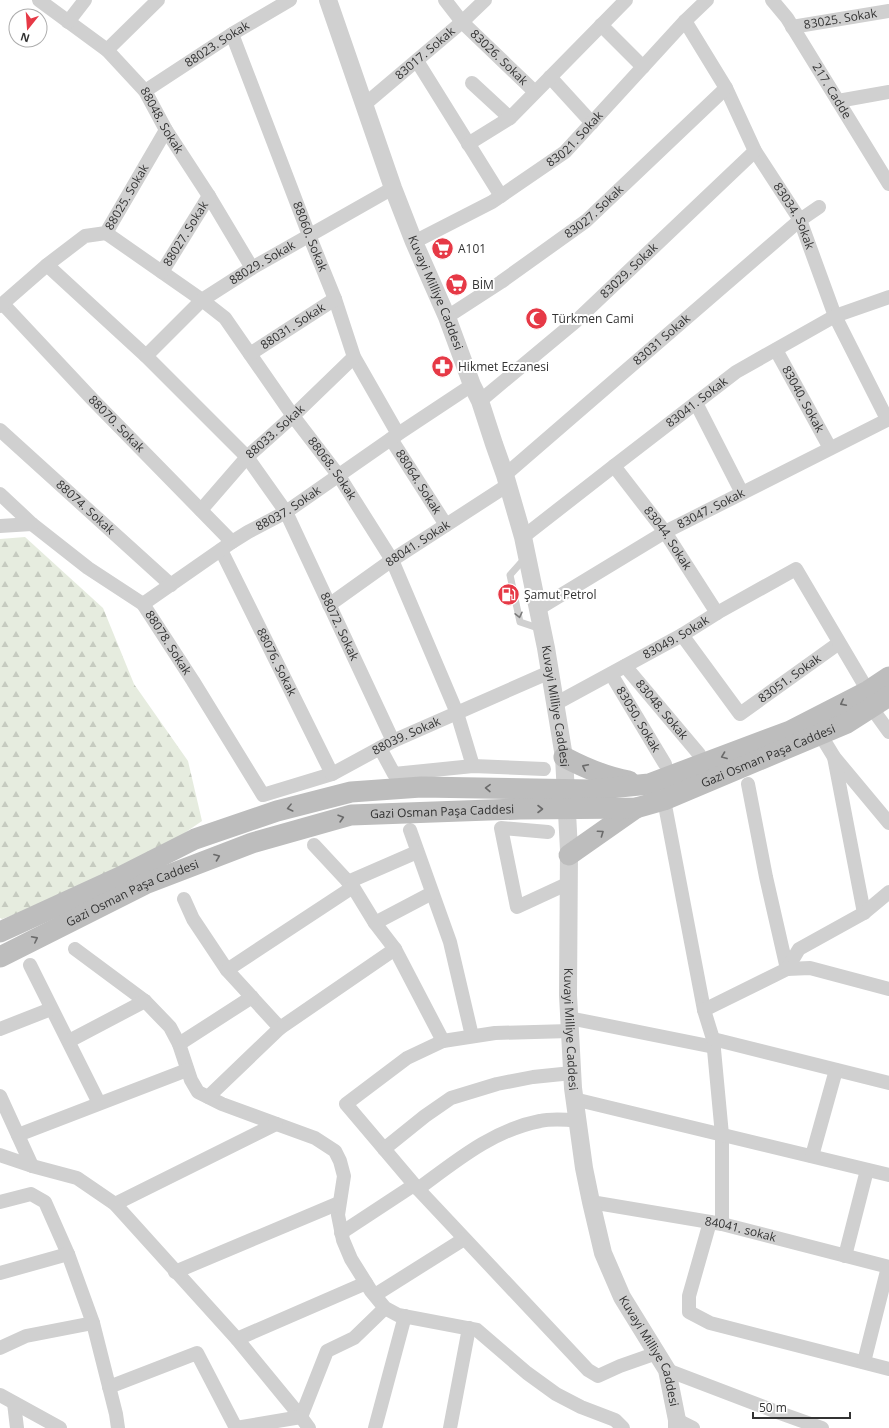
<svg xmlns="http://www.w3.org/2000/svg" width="889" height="1428" viewBox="0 0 889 1428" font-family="'Open Sans',sans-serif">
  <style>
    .forest { fill: url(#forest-firs) }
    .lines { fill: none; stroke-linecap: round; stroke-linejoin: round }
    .service { stroke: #d0d0d0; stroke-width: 7 }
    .minor { stroke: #d0d0d0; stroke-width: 14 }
    .tertiary { stroke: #d0d0d0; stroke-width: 18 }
    .secondary { stroke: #bdbdbd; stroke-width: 21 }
    .oneway { stroke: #7a7a7a }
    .oneway2 { stroke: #6a6a6a }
    .labels { text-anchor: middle; stroke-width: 4; stroke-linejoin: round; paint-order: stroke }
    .street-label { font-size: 12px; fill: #333; stroke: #fff }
    .poi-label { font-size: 12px; fill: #333; stroke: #fff; text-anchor: start }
  </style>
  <defs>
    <pattern id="forest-firs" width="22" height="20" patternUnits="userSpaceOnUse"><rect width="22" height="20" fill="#e6ecdf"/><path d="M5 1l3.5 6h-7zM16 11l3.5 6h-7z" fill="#c6cbc0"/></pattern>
  </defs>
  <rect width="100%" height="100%" fill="#fff"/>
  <path class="forest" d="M25,537L103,608L134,684L188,761L202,821L154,854L49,902L2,919L0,918V539Z"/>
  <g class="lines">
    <path class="service" d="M526,557L510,575L520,622L541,629"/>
    <g class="minor">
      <path id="s1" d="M39,0L107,50L145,91L166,130L209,196L252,268"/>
      <path id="s2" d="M445,0L462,22L535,92"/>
      <path id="s3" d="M772,0L787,18L889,184"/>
      <path id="s4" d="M685,21L726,88L755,151L800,220L835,316L887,419"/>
      <path d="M68,22L85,0"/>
      <path d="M601,25L643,67"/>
      <path id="s5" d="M792,27L889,11"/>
      <path id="s6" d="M232,34L309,235L335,299L354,357L398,434"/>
      <path d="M107,50L158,0"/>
      <path d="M417,61L501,196"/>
      <path d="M550,77L592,123"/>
      <path d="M472,83L510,118L626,0"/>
      <path id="s7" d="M145,91L232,34L290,0"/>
      <path d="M838,101L889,92"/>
      <path id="s8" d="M364,105L462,22L485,0"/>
      <path d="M468,144L510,118"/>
      <path id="s9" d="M106,233L202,300L225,318L293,416L339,476L392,560L457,713L473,766"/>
      <path id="s10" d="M414,242L492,202L565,152L685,21L707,0"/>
      <path id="s11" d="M47,265L146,356L247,457L286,512L393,741"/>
      <path id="s12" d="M162,272L209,196"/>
      <path id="s13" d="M3,304L93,400L232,542"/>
      <path id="s14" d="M0,306L47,265L85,236L106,233L166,130"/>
      <path id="s15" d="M447,317L501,282L586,221L726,88"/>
      <path id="s16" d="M776,350L830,448"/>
      <path id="s17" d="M250,354L335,299"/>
      <path id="s18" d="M146,356L202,300L252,268L393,188"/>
      <path id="s19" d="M480,401L576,321L755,151"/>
      <path d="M696,403L742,493"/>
      <path id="s20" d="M0,430L171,585"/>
      <path id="s21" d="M391,439L446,525"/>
      <path id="s22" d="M614,466L665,532L717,613"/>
      <path id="s23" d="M505,475L800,220L819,207"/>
      <path id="s24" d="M0,494L32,524L88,568L143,604L193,681L263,795L332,774L393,741L550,672"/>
      <path id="s25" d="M201,510L247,457L293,416L354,357"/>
      <path d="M0,526L32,524"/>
      <path id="s26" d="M523,537L614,466L736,372L835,316L889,297"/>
      <path id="s27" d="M221,550L332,774"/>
      <path id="s28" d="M143,604L232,542L248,532L286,512L398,434L472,385"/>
      <path id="s29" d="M329,605L392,560L508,485"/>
      <path id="s30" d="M538,609L665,532L889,419"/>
      <path id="s31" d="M682,635L740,714L839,643"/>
      <path id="s32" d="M625,666L699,754"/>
      <path id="s33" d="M611,674L665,764"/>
      <path id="s34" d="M555,704L682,635L717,613L796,569L868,691"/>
      <path d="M871,707L889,732"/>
      <path d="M820,734L834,757L889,823"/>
      <path d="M380,748L394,774L473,766L544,769"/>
      <path d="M834,757L864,913"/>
      <path d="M748,784L766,877L787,969"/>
      <path d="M664,800L704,1010L713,1039L722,1135V1224"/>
      <path d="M410,830L450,942L472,1036"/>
      <path d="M548,832L501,828L517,907L569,883"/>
      <path d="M314,845L353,887L375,923L395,949L443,1041"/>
      <path d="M348,882L417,852"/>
      <path d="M184,899L193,919L227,970L280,1028"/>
      <path d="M375,923L432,893"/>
      <path d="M75,949L145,1001L170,1027L179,1044L191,1080L198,1092L222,1104L315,1138L335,1151L340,1161L344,1176L338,1215L343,1240L351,1259L371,1291L385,1308L398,1315L477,1330L527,1373L556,1394L581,1407L615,1420L623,1428"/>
      <path d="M30,965L99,1103"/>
      <path d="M787,969L799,949L864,913L889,892"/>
      <path d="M227,970L353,887"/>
      <path d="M704,1010L787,969L810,968L889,989"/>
      <path d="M569,1018L714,1047"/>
      <path d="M0,1029L51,1009"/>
      <path d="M570,1031L495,1033L443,1041L407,1058L346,1104L418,1189L588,1370L598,1376L620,1366L657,1353"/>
      <path d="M713,1039L889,1083"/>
      <path d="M69,1041L145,1001"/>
      <path d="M179,1044L252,997"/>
      <path d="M0,1096L32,1166"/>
      <path d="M208,1097L280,1028L395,949"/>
      <path d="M574,1099L889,1175"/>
      <path d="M18,1135L187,1070"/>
      <path d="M384,1149L425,1116L451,1098L497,1084L533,1077L572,1073"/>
      <path d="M0,1155L32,1166L77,1178L115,1204L237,1339L301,1417L309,1428"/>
      <path d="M812,1156L836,1070"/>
      <path d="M418,1189C456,1161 493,1130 540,1121C552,1118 565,1120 577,1120"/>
      <path d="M0,1202L31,1194L45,1202L68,1254L93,1323L116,1414L118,1428"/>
      <path id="s35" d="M591,1202L722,1224L889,1267"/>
      <path d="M115,1204L276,1124"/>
      <path d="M710,1222L689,1296V1312L710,1323L889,1369"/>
      <path d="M341,1233L414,1185"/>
      <path d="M845,1256L867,1170"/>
      <path d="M175,1272L339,1203"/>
      <path d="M0,1273L68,1254"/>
      <path d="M375,1295L464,1239"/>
      <path d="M237,1339L366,1283"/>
      <path d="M0,1348L26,1336L93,1323"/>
      <path d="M864,1362L888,1267"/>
      <path d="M667,1370L777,1412L822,1428"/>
      <path d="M109,1387L197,1353L236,1428"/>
      <path d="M0,1395L60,1428"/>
      <path d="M14,1403L17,1428"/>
      <path d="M677,1420L693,1428"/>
      <path d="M236,1428L301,1417L327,1351L354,1338L385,1308"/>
      <path d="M375,1428L405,1316"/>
      <path d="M450,1428L469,1328"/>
    </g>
    <path class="tertiary" id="s36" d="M328,0L393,188L414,242L447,317L472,385L480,401L494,444L505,475L523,537L546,648L564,757L569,850L568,995L573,1088L584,1168L591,1202L603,1253L622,1297L667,1370L677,1420V1428"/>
    <g class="secondary">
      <path d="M564,757C585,768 605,777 629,781"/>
      <path d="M569,855L636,808"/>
      <path d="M0,932L120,877L195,839L277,811L351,792L421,787L590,790L649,784L790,731L868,691L889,677"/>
      <path id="s37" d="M0,957L145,884L252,843L351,815L520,809L636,808L664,800L847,723L889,696"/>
    </g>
  </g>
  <defs><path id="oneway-chevron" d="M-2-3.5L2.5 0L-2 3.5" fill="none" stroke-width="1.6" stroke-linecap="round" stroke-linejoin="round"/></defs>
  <use class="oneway" href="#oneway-chevron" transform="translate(519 615) rotate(77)"/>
  <g class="oneway2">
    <use href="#oneway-chevron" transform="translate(843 703) rotate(153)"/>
    <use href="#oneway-chevron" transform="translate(724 756) rotate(159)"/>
    <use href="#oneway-chevron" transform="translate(585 767) rotate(-153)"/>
    <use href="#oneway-chevron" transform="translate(488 788) rotate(-179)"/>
    <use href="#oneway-chevron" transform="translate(290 808) rotate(166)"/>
    <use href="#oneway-chevron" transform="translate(540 809)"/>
    <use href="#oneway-chevron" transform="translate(341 818) rotate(-16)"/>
    <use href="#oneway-chevron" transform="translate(601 833) rotate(-35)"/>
    <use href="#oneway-chevron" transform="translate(217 857) rotate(-21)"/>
    <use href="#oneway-chevron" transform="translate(35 939) rotate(-27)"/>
  </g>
  <defs>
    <symbol id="supermarket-disc" viewBox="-11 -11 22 22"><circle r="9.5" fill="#e63946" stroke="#fff"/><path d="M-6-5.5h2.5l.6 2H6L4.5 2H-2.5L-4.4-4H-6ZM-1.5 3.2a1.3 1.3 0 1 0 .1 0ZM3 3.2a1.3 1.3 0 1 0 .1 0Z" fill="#fff"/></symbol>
    <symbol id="mosque-disc" viewBox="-11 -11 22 22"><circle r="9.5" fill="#e63946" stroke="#fff"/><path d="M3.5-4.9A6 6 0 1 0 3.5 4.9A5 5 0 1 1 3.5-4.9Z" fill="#fff"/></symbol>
    <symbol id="pharmacy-disc" viewBox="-11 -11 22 22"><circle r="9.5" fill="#e63946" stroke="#fff"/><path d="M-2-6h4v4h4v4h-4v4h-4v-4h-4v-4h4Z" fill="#fff"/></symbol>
    <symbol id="fuel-disc" viewBox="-11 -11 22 22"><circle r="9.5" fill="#e63946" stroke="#fff"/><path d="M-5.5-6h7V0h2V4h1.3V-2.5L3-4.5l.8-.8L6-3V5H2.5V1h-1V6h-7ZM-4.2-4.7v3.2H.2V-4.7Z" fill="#fff"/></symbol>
  </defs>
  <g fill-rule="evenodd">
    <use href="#supermarket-disc" x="430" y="236" width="25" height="25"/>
    <use href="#supermarket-disc" x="444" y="272" width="25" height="25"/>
    <use href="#mosque-disc" x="524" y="306" width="25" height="25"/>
    <use href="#pharmacy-disc" x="430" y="354" width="25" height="25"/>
    <use href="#fuel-disc" x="496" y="582" width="25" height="25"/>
  </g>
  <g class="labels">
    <g class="street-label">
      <text dy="4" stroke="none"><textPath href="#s5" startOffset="49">83025. Sokak</textPath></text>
      <text dy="4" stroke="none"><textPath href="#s7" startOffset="86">88023. Sokak</textPath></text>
      <text dy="4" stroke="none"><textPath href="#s8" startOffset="80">83017. Sokak</textPath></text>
      <text dy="4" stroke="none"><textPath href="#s2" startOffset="79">83026. Sokak</textPath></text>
      <text dy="4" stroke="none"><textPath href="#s3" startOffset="109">217. Cadde</textPath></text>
      <text dy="4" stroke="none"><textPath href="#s1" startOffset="174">88048. Sokak</textPath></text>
      <text dy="4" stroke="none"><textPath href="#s10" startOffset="192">83021. Sokak</textPath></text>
      <text dy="4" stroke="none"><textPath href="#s14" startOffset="173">88025. Sokak</textPath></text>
      <text dy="4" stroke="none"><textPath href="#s15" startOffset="181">83027. Sokak</textPath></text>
      <text dy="4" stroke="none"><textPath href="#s4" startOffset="224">83034. Sokak</textPath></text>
      <text dy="4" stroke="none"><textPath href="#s12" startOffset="45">88027. Sokak</textPath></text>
      <text dy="4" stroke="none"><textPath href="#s6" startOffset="217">88060. Sokak</textPath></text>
      <text dy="4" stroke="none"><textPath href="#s18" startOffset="150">88029. Sokak</textPath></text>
      <text dy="4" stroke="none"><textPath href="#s19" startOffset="198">83029. Sokak</textPath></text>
      <text dy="4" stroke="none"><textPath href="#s36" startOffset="312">Kuvayi Milliye Caddesi</textPath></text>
      <text dy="4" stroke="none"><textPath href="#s17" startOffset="51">88031. Sokak</textPath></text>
      <text dy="4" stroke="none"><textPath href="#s23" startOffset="207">83031 Sokak</textPath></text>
      <text dy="4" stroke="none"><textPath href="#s16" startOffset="56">83040. Sokak</textPath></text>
      <text dy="4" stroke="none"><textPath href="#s26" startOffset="220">83041. Sokak</textPath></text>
      <text dy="4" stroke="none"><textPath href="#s13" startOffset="165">88070. Sokak</textPath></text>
      <text dy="4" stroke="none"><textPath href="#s25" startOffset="108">88033. Sokak</textPath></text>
      <text dy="4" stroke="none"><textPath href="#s9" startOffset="331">88068. Sokak</textPath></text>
      <text dy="4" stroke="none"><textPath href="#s21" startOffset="51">88064. Sokak</textPath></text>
      <text dy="4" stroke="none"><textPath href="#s20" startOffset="115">88074. Sokak</textPath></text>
      <text dy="4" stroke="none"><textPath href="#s28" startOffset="174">88037. Sokak</textPath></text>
      <text dy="4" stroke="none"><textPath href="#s30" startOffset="200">83047. Sokak</textPath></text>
      <text dy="4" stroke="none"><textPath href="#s22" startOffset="90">83044. Sokak</textPath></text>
      <text dy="4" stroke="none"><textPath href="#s29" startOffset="108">88041. Sokak</textPath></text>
      <text dy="4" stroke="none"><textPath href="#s11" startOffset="471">88072. Sokak</textPath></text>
      <text dy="4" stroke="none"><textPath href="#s34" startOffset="138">83049. Sokak</textPath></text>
      <text dy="4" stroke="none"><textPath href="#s24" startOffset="227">88078. Sokak</textPath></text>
      <text dy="4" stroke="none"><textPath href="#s27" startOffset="125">88076. Sokak</textPath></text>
      <text dy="4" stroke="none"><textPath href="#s31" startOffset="159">83051. Sokak</textPath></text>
      <text dy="4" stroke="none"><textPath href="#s36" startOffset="744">Kuvayi Milliye Caddesi</textPath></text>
      <text dy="4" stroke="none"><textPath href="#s32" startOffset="57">83048. Sokak</textPath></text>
      <text dy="4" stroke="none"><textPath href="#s33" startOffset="53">83050. Sokak</textPath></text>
      <text dy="4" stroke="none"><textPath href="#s24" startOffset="562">88039. Sokak</textPath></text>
      <text dy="4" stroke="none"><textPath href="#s37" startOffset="807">Gazi Osman Paşa Caddesi</textPath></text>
      <text dy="4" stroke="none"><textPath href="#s37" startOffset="471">Gazi Osman Paşa Caddesi</textPath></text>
      <text dy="4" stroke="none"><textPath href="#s37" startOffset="147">Gazi Osman Paşa Caddesi</textPath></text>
      <text dy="4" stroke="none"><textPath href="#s36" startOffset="1068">Kuvayi Milliye Caddesi</textPath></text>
      <text dy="4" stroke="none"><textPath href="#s35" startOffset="152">84041. sokak</textPath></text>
      <text dy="4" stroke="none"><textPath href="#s36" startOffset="1404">Kuvayi Milliye Caddesi</textPath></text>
    </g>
    <g class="poi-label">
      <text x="458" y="253">A101</text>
      <text x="472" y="289">BİM</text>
      <text x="552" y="323">Türkmen Cami</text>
      <text x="458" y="371">Hikmet Eczanesi</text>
      <text x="524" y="599">Şamut Petrol</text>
    </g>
  </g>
  <g transform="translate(28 28) rotate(197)"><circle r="19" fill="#ffffff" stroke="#adadad"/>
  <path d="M0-3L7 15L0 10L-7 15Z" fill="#e63946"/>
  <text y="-6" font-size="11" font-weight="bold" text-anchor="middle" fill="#333333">N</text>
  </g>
  <path d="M753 1412v6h97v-6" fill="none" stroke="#333333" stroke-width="2"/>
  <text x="759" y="1412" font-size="12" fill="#333333" stroke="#ffffff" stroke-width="3" paint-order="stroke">50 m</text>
</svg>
